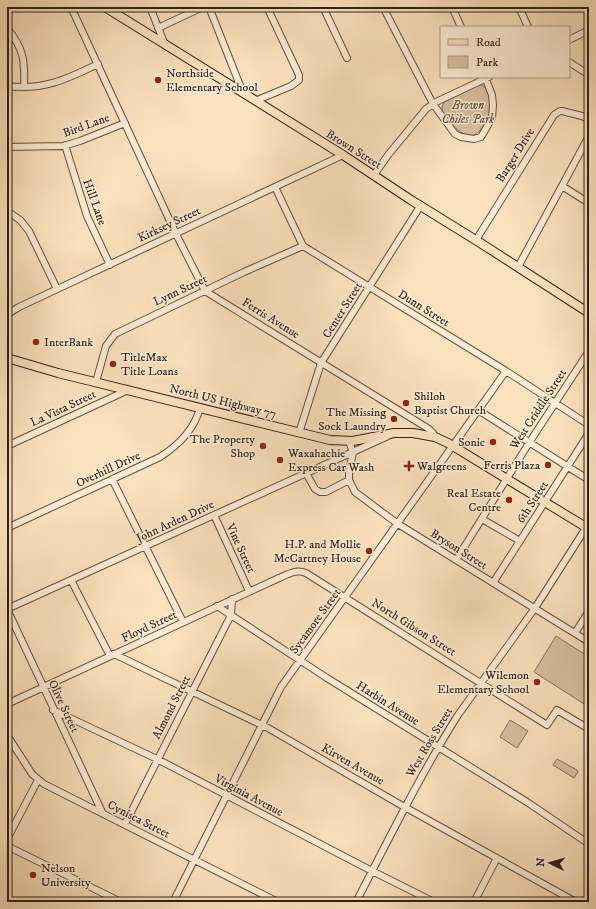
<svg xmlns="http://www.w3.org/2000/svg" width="596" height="909" viewBox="0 0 596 909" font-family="'IM FELL DW Pica',serif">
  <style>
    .green { fill: #d8c0a1; stroke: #84705d }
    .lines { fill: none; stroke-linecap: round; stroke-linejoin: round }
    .minor-casing { stroke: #625142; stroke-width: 8 }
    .major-casing { stroke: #302119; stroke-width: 10 }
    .minor { stroke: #fcecd4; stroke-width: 6 }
    .major { stroke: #fae1bd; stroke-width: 8 }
    .poi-dot { fill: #8f2418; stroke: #fcecd4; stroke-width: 1.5 }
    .labels { text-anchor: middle; stroke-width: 3; stroke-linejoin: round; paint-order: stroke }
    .poi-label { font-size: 12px; fill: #302119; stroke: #fcecd4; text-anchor: start }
    .park-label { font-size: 12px; font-style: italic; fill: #625142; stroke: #fcecd4 }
    .street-label { font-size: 12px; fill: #302119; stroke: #fcecd4 }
  </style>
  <rect width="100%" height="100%" fill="#fae1bd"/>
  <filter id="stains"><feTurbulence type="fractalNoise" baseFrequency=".005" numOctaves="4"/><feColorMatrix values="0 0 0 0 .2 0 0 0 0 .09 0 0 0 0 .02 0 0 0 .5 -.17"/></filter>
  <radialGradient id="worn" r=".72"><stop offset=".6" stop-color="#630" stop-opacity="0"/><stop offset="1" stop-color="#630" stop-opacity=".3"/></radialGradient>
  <path class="green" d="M478,85H482L489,91L492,109C488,116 484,128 477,133C465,143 449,121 442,113V107L444,102Z
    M556,636L589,657V707L534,672Z
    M510,720L528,731L517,748L500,737Z
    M557,759L577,770L578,772L574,778L553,765Z"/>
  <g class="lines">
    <defs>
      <path id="minor" d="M71,7L176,234L205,291L429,429L433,433L435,437
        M150,7L165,45
        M209,7L243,93
        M323,7L347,58
        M383,7L433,104L455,134L461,137L474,139L481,137L492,118L493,105L492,95L485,77
        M452,7L461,27
        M519,7L528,27
        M586,7L589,14
        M7,28C24,49 25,61 24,87
        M158,28L203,7
        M569,40L589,30
        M569,62L589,75
        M7,86C43,91 67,79 98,64
        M255,101L291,86L299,80V75L267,7
        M65,145L87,216L110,265
        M7,147L63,146L80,141L125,123
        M374,175L388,155L426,109L436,102L489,77
        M562,186L589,203
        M275,187L303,246L506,371L589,425
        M7,211L20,220L29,231L57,289
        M476,240L554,115L560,111H562L582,116L589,120
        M518,267L589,136
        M7,316L11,312L19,307L343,155
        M96,382L106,346L115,334L244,272L303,246
        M478,410L589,480
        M299,433L321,363L421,205
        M349,441L353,453L349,471V480L355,492L398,524L589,642
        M7,446L128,390
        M306,473L315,489L320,492H326L349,480
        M112,479L183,622
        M214,515L249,591
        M482,519L520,541
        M7,528L160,457C179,445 194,430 200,408
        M456,560L529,443L589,351
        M71,580L110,656
        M493,583L589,433
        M217,606L327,678L527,802L589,844
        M7,609L388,436
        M7,609L102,812
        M575,633L589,611
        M114,654L268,728L401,805L576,902
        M7,704L279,578C288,574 296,569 306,573L547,725L557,710L589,729
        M53,710L157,759L372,871L434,902
        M7,735L32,774L44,784L278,902
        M125,824L231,615L232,599
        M7,839L38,780
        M7,846L121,902
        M173,902L281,687L506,371
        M356,902C389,839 420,775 458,715L535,608L589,523
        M474,902L497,858"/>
      <path id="major" d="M105,7L343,155L411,200L482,244L589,313
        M7,358L58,373L330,440L353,441L394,433H413L435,437L448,443L589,529"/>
    </defs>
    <use href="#minor" class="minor-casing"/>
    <use href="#major" class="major-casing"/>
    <use href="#minor" class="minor"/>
    <use href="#major" class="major"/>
  </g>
  <g class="poi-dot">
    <circle cx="158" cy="80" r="4"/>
    <circle cx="36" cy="342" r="4"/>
    <circle cx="113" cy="364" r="4"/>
    <circle cx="406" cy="403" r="4"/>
    <circle cx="394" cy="419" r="4"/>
    <circle cx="493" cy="442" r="4"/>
    <circle cx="263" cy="446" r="4"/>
    <circle cx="280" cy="460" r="4"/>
    <circle cx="548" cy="465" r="4"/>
    <path d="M407 460h4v4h4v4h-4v4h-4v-4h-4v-4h4z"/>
    <circle cx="509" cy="500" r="4"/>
    <circle cx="369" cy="551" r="4"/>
    <circle cx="537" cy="682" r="4"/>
    <circle cx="33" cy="875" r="4"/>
  </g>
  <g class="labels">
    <g class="poi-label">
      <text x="166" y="77">Northside<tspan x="166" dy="14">Elementary School</tspan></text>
      <text x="44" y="346">InterBank</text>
      <text x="121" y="361">TitleMax<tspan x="121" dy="14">Title Loans</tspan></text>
      <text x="414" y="400">Shiloh<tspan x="414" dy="14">Baptist Church</tspan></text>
      <text x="386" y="416" text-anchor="end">The Missing<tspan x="386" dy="14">Sock Laundry</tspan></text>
      <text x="255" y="443" text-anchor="end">The Property<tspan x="255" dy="14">Shop</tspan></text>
      <text x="485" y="446" text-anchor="end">Sonic</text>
      <text x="288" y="457">Waxahachie<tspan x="288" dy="14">Express Car Wash</tspan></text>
      <text x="540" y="469" text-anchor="end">Ferris Plaza</text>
      <text x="417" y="470">Walgreens</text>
      <text x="501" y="497" text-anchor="end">Real Estate<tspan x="501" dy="14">Centre</tspan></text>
      <text x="361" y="548" text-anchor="end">H.P. and Mollie<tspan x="361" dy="14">McCartney House</tspan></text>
      <text x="529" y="679" text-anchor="end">Wilemon<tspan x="529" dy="14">Elementary School</tspan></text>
      <text x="41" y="872">Nelson<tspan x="41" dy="14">University</tspan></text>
    </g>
    <g class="park-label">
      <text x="468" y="109">Brown<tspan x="468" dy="14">Chiles Park</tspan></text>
    </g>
    <g class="street-label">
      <text transform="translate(86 125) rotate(-20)" y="4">Bird Lane</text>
      <text transform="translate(354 149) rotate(32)" y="4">Brown Street</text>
      <text transform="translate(515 155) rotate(-58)" y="4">Barger Drive</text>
      <text transform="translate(95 202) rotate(70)" y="4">Hill Lane</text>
      <text transform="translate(169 224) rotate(-25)" y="4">Kirksey Street</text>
      <text transform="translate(180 290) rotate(-25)" y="4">Lynn Street</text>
      <text transform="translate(424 308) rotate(32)" y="4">Dunn Street</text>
      <text transform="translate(342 310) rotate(-58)" y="4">Center Street</text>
      <text transform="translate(271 318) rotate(32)" y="4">Ferris Avenue</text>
      <text transform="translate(223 401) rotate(14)" y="4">North US Highway 77</text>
      <text transform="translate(63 408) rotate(-25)" y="4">La Vista Street</text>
      <text transform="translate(538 409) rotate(-57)" y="4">West Criddle Street</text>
      <text transform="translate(108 469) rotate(-25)" y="4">Overhill Drive</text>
      <text transform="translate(532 502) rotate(-57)" y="4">6th Street</text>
      <text transform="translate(175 521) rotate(-25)" y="4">John Arden Drive</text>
      <text transform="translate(241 548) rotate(65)" y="4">Vine Street</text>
      <text transform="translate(459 549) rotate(32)" y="4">Bryson Street</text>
      <text transform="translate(315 621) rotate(-54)" y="4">Sycamore Street</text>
      <text transform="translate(149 626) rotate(-25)" y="4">Floyd Street</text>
      <text transform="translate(414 627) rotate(32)" y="4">North Gibson Street</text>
      <text transform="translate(388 703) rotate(32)" y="4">Harbin Avenue</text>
      <text transform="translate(64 706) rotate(65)" y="4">Olive Street</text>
      <text transform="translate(171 707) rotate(-63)" y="4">Almond Street</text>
      <text transform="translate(429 742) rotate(-59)" y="4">West Ross Street</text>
      <text transform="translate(353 764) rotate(30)" y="4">Kirven Avenue</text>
      <text transform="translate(249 795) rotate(28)" y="4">Virginia Avenue</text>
      <text transform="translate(139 819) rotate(27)" y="4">Cynisca Street</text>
    </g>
  </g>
  <rect width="596" height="909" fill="none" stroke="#fae1bd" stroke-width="24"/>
  <rect x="8" y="8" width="580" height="893" fill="none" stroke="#302119" stroke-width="2"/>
  <rect x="12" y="12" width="572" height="885" fill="none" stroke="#302119"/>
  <rect x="440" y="26" width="130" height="52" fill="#fcecd4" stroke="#aa9b89"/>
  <rect x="448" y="39" width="20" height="6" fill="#fae1bd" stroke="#aa9b89"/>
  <text x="476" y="46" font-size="12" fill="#302119">Road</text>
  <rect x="448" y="56" width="20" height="12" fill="#d8c0a1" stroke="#aa9b89"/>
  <text x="476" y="66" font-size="12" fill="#302119">Park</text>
  <g transform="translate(550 863) rotate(275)" stroke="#fcecd4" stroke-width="3" paint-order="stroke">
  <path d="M0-3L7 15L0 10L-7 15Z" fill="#302119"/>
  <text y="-6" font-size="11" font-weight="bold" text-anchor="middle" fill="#302119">N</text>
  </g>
  <rect width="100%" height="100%" filter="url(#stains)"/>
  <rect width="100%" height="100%" fill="url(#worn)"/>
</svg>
